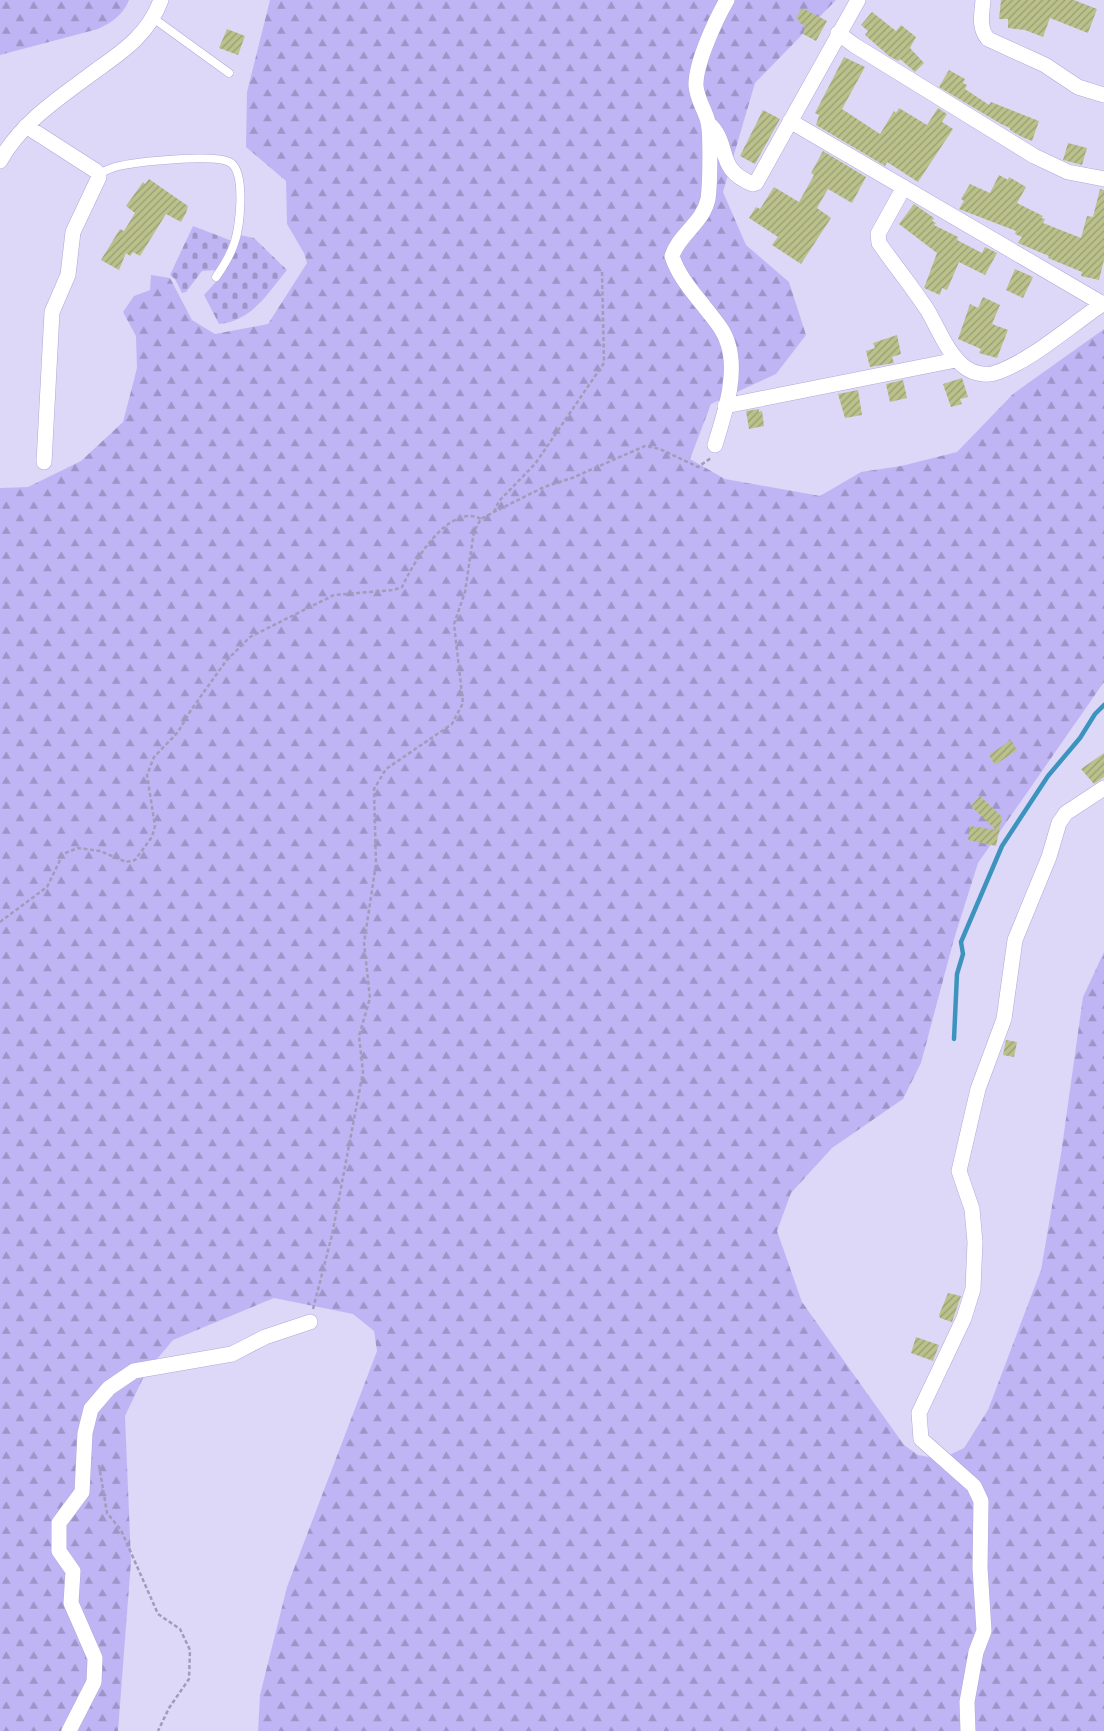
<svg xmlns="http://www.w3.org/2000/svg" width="1104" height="1731" viewBox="0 0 1104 1731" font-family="Quicksand,sans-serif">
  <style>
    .forest { fill: url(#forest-firs) }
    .cemetery { fill: url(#cemetery-stones) }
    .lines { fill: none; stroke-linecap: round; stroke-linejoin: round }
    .stream { stroke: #3c94be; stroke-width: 4.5 }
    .building { fill: url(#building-hatch) }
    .lane-casing { stroke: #b0a7d9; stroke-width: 9 }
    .street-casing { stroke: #b0a7d9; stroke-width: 16 }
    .path { stroke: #a19cb8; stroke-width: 2.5; stroke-dasharray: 4 2.5; stroke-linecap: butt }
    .lane { stroke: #fff; stroke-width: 8 }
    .street { stroke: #fff; stroke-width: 15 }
  </style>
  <defs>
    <pattern id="forest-firs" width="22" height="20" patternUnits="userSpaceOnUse" patternTransform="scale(1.25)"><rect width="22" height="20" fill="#c0b5f4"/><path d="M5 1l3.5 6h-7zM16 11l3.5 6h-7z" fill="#9d94c7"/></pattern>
    <pattern id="cemetery-stones" width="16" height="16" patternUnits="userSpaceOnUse" patternTransform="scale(1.25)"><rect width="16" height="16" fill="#c0b5f4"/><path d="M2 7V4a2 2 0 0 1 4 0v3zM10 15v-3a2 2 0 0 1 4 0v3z" fill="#9d94c7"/></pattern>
    <pattern id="building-hatch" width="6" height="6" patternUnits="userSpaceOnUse" patternTransform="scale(1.25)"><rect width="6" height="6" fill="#bbc18b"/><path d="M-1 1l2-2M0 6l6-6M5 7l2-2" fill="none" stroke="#999d73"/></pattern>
  </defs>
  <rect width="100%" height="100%" fill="#ddd8f8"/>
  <path class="forest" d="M0,0H129C124,14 111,23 98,29L0,55Z
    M270,0H836L755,83L723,192L746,245L789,282L806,335L776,374L711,404L690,459L725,479L820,496L861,472L901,466L957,452L1013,394L1104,329V682L978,863L954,939L921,1063L903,1099L832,1148L791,1193L777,1231L802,1302L904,1445L918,1455L941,1459L964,1448L988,1410L1041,1270L1061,1154L1083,997L1104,952V1731H258L260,1695L287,1587L377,1351L374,1331L353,1314L274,1298L173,1340L146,1372L125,1416L131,1561L118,1731H0V488L28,487L81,461L123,422L137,368L136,336L123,312L134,296L150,290L151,275L170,278L192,320L215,334L268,324L307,263L304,253L287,224L286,181L246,147L247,92Z"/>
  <path class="cemetery" d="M193,226L232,241L216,270L202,271L186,292L182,293L175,279L170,275Z
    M240,235L254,238L287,270C267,294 253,320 219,324L204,295L225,272Z"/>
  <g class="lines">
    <path class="stream" d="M954,1039L957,974L963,954L961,942L1002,846L1048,776L1080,738L1095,714L1104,705"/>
  </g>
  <path class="building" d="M1001,0H1074L1097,9L1088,33L1050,18L1043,37L1025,30L1008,28V19H999Z
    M802,8L827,21L816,41L803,34L805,26L798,22L799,20L796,18Z
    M872,12L896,31L901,25L916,37L910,48L924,63L915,72L900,59L898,61L889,56L865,35L868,31L861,25Z
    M227,29L245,36L238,55L219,48Z
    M844,57L865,67L842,109L880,134L894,111L896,113L899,108L927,125L938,108L947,114L942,122L953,129L918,182L887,162L885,166L816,125L819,115L815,113Z
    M949,70L965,79L963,83L967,85L965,89L989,105L991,102L1039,121L1032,141L1022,137L1010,130V128L1001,124L939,87Z
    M763,110L780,119L755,164L740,156Z
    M1068,143L1087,148L1082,165L1063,160Z
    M823,151L866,177L852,203L828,189L817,208L831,218L801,264L772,245L778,237L749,218L756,207L760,209L774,187L799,202L814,175L811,173Z
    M999,175L1008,180L1009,177L1026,187L1017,203L1043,216L1041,218L1045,219L1043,223L1081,238L1087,216L1093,217L1100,189L1104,190V260L1099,280L1081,276L1082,272L1048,258L1049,256L1018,243L1022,237L1015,234L1016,231L959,209L964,201L961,199L970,184L990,193Z
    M149,179L188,206L186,213L181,222L166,214L140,256L133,252L130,256L126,253L119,270L101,260L120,229L124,231L135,213L126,206L143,182L145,184Z
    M914,204L934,218L932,221L936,223L934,225L958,237L957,240L982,253L985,247L997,253L985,275L959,262L947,290L942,288L940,295L924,288L937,253L899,224Z
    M1015,269L1033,277L1023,298L1006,290Z
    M983,297L1000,305L992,324L1008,330L997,358L979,353L981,349L958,339L970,304L978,308Z
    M897,335L901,354L892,357L894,363L870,367L866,351L875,348L873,343Z
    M962,378L968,397L960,399L962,404L951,407L943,384Z
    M903,380L907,398L890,402L886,384Z
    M858,390L862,415L845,418L838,394Z
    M759,409V412L762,411L764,426L749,429L746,411Z
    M1011,740L1017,750L995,765L989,755Z
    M1104,753V777L1094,784L1081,769Z
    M980,796L1002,817L996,846L968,840L970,826L996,830L971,806Z
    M1006,1040L1017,1042L1014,1057L1003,1055Z
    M948,1293L961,1296L952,1322L940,1318L939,1315Z
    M916,1337L939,1345L933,1361L911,1353Z"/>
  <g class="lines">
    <defs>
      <path id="lane" d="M153,18L229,73
        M97,174C103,172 109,169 115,167C134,162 217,153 231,163C246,174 240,228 234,244C230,256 223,267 216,277"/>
      <path id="street" d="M983,0C982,14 978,27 988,39L1045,65L1078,87L1104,95
        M838,33L854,45L1034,156L1068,172L1104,179
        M790,121L1103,304
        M708,123C732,144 714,169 753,184L756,183L858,0
        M26,126L96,171L99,177L73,232L68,275L52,312L44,462
        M0,161C22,121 62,96 98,69C125,50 149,33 161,0
        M904,187L878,234L879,243C895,266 913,288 928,311C939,330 948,355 966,368C973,373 986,376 995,373C1030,362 1072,324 1104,303
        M725,406L956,360
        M715,445C724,415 738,375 728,344C724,329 712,317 703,305C691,290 678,275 672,256C679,234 703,223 708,199C710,185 711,135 708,122C705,110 697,99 696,86C695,64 716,19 727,0
        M69,1731L94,1682L95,1658L71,1603L73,1571L59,1551V1523L82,1492L85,1433L91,1409L109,1388L134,1371L232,1354L265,1337L310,1322
        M968,1731L967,1702L976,1652L984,1631L980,1568L981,1501L974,1486L921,1439L919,1413L964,1318L973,1289L975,1242L972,1209L959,1171L978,1089L1004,1019L1015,940L1049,857L1059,823L1066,813L1104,788"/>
    </defs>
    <use href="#lane" class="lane-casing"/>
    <use href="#street" class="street-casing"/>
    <path class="path" d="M494,512L499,501L535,464L604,363L602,270
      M0,922L47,887L63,854L78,848L100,851L126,862L135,860L152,837L155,826L147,775L154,757L178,732L191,710L226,661L250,637L334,595L394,590L402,587C413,563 449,502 481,519
      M313,1309L332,1235L363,1072L359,1036L370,998L364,943L376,864L374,789L386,769L452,724L463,703L454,624L465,592L474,531L481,519L494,512L544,487L572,478L645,446L660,449L698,467L711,458
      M99,1465L107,1513L121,1530L158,1614L180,1629L190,1650L189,1679L169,1708L158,1731"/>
    <use href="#lane" class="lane"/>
    <use href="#street" class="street"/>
  </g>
</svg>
